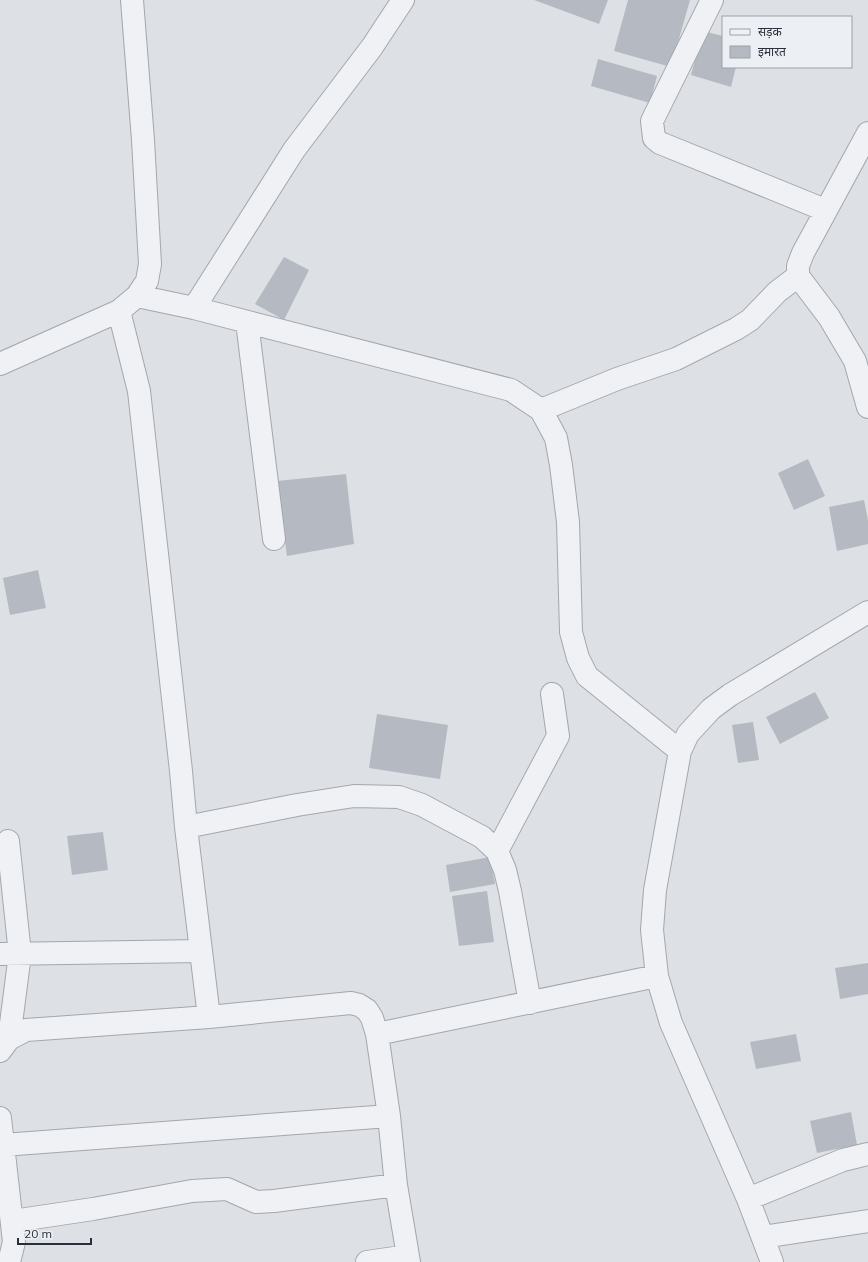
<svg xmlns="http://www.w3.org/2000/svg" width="868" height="1262" viewBox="0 0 868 1262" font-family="Mulish,'Noto Sans Devanagari',sans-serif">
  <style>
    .building { fill: #b5bac2 }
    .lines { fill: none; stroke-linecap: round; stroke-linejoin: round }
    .street-casing { stroke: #a3a7ae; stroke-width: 24 }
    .street { stroke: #eff1f4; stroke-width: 22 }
  </style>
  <rect width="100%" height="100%" fill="#dde0e5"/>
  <path class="building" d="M534,0H608L599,24Z
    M628,0H690L671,67L614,51Z
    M703,31L723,36V67H736L731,87L691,75Z
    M598,59L657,76L650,103L591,86Z
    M284,257L309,270L284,320L255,304Z
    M808,459L825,496L794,510L778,473Z
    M346,474L354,544L287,556L277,481Z
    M864,500L868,520V544L837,551L829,507Z
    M38,570L46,608L10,615L3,578Z
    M815,692L829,718L780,744L766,717Z
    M377,714L448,725L440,779L369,768Z
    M753,722L759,760L738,763L732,725Z
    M103,832L108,870L72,875L67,836Z
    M490,857L495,884L450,892L446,865Z
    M487,891L494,942L459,946L452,896Z
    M868,963V994L840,999L835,968Z
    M796,1034L801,1061L756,1069L750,1042Z
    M851,1112L857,1145L817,1153L810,1121Z"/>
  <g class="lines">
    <defs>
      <path id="street" d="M712,0L652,121L654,138L660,143L825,210
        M868,133L803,253L798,266V276L829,317L855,361L868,407
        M137,296L194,308L511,390L541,410L556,438L561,465L568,522L571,632L578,658L587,676L680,751
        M194,308L294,150L372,47L403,0
        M119,311L139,391L181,771L186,827L209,1017
        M247,322L274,539
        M0,364L119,311L137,296L147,281L150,264L143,140L132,0
        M541,410L617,379L676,359L736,329L750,320L777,292L798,276
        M186,827L297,805L354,796L399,797L422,805L482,837L497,851L505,870L510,891L530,1003
        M8,841L20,954L9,1039
        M497,851L558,736L552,694
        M0,954L201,951
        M377,1034L657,976
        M0,1051L9,1039L26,1030L209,1017L351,1003L359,1005L367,1010L372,1018L377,1034L389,1116L396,1185L409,1262
        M0,1118L14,1242L9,1262
        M3,1145L389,1116
        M748,1199L843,1160L868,1154
        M13,1221L93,1209L192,1191L227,1189L256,1202L274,1201L396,1185
        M763,1237L868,1221
        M367,1262L408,1256
        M772,1262L748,1199L671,1023L657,976L652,930L655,890L680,751L688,734L711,709L730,695L868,612"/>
    </defs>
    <use href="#street" class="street-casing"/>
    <use href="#street" class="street"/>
  </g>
  <rect x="722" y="16" width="130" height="52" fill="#eceff3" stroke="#9ea2a9"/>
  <rect x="730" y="29" width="20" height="6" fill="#eff1f4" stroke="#9ea2a9"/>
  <text x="758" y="36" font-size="12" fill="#282f3a">सड़क</text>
  <rect x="730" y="46" width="20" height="12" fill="#b5bac2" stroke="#9ea2a9"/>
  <text x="758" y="56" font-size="12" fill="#282f3a">इमारत</text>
  <path d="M18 1238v6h73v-6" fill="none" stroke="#282f3a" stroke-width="2"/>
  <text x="24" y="1238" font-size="12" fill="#282f3a" stroke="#eceff3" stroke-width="3" paint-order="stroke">20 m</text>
</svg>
